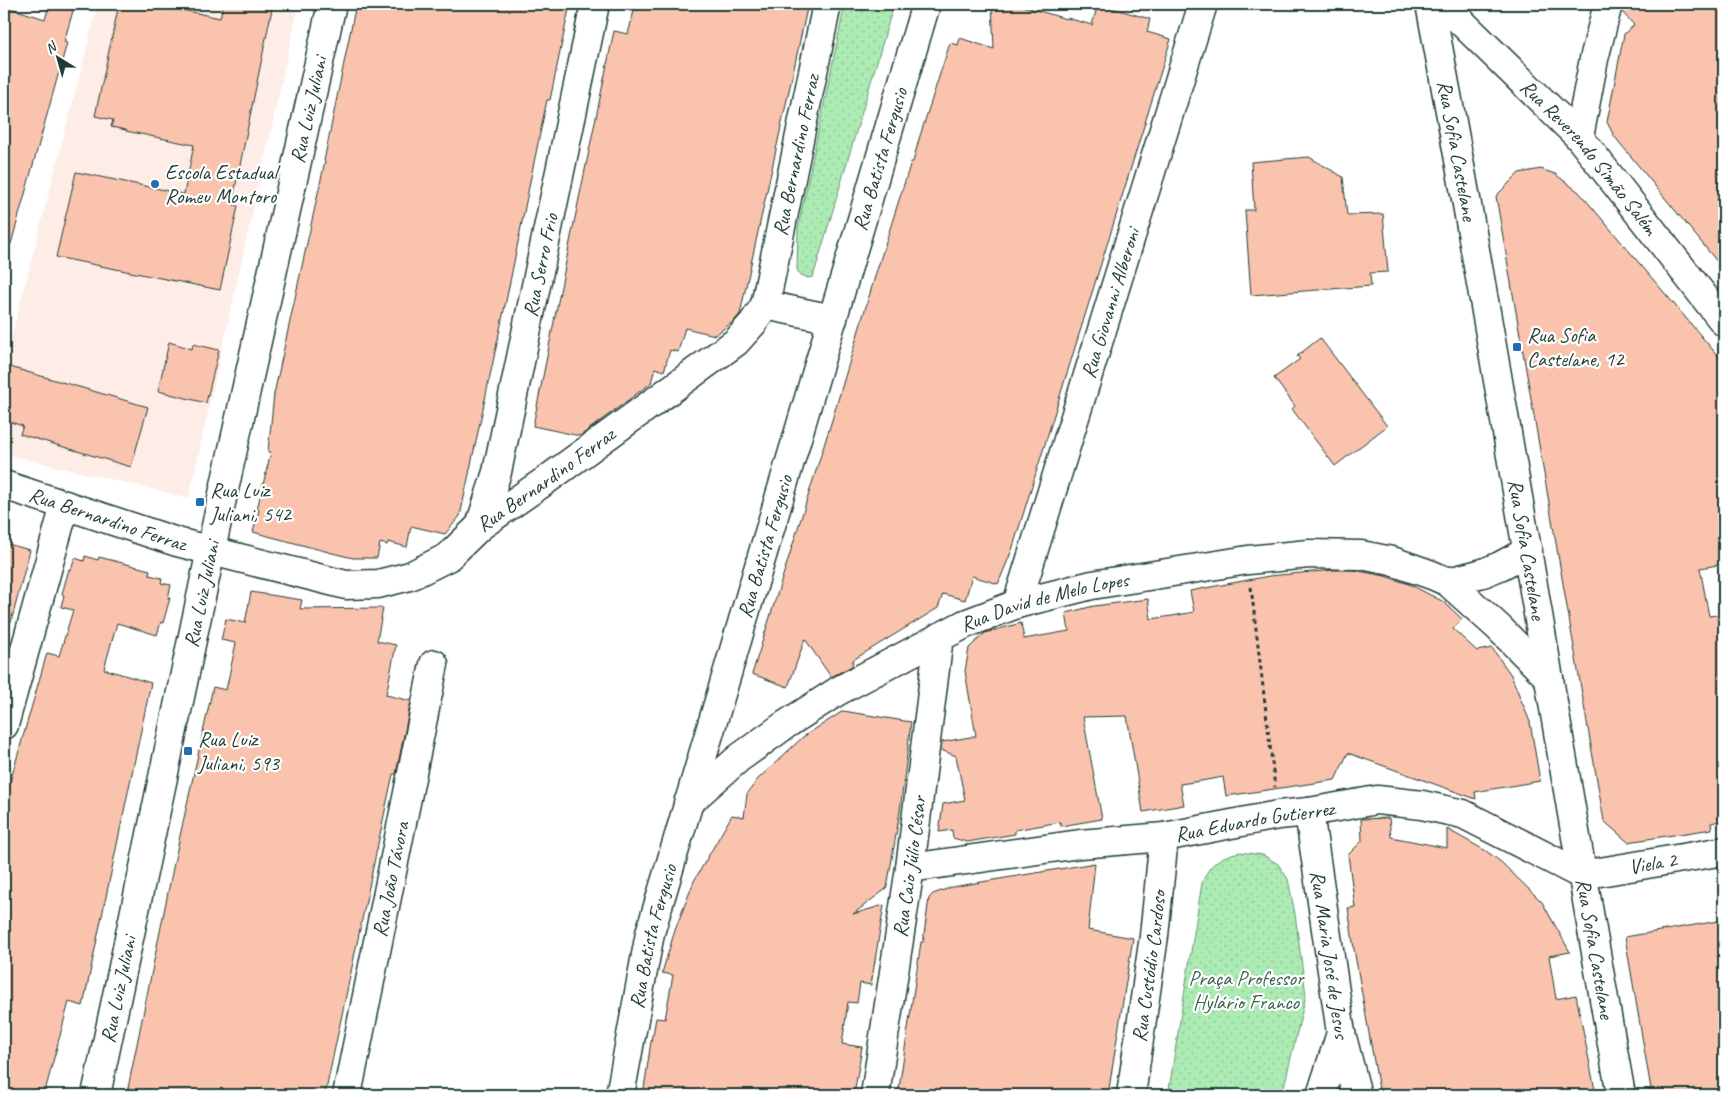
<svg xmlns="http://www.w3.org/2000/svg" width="1728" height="1099" viewBox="0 0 1728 1099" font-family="Caveat,sans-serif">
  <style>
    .built { fill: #feede7 }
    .park { fill: url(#park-dots); stroke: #669474 }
    .building { fill: #fac3ae; stroke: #1f3d34 }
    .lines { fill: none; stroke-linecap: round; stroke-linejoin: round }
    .street-casing { stroke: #1f3d34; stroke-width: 31 }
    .secondary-casing { stroke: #1f3d34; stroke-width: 31 }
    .path { stroke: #1f3d34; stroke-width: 3; stroke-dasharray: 4 4; stroke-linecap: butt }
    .street { stroke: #fff; stroke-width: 28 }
    .secondary { stroke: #fff; stroke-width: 28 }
    .poi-dot { fill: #1f6fb2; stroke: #fff; stroke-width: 2 }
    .labels { text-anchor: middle; stroke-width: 4.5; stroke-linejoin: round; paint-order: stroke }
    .street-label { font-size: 21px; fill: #1f3d34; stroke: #fff }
    .poi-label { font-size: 21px; fill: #1f3d34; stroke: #fff; text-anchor: start }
    .park-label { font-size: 21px; fill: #3b604d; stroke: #fff }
  </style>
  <defs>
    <pattern id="park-dots" width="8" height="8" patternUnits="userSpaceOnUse" patternTransform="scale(1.25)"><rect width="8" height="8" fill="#acebb3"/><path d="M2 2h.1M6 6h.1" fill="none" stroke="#94ca9b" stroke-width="1.8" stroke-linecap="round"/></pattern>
  </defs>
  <rect width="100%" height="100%" fill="#fff"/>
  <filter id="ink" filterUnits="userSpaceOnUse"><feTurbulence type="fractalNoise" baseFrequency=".02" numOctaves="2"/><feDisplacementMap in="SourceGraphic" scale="10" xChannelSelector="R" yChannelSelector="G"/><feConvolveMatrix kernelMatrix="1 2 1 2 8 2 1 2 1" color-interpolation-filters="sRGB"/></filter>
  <g filter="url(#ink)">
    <path class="built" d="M98,4H299L189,498L4,454V365Z"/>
    <path class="park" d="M845,4H894L822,247L813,277L808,278L799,274L797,269L798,228Z
      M1240,852L1263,855L1278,864L1288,879L1295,914L1306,995L1282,1095H1168L1202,883C1209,864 1220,856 1240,852Z"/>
    <path class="building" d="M50,4H75L64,42L67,43L11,244L4,243V6L45,19Z
      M119,4H173V8L220,18L223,4H273L232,204L238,206L220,290L56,257L76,172L184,194L194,145L126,131V130L111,127L113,120L95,116Z
      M356,4H570L550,100H547L531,177L509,287L460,516L445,534L411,526L407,547L388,542L387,545L380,543L377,558H353L336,554L253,532L259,510L257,509L271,452H268L274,394L325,161H324Z
      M644,4H808L740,314L734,321L715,335L685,328L678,352L670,350L664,371L655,368L651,383L580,436L533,426L571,237L614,31L628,34L635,7L643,9Z
      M992,4H1016L1066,19L1067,18L1092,25L1098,4L1150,19L1147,32L1171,39L1012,550L998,584L972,576L965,600L943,594L938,608L853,660L852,666L831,677L805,639L788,687L752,674L832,420L876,273L911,162H913L919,139L950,43L958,45L960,38L994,49Z
      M1623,4H1724V270L1614,136L1607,122L1624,34L1634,25L1622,12Z
      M1309,157L1343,177L1347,215L1383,214L1388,272L1370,273L1371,286L1251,295L1245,210H1254L1251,162Z
      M1541,169L1555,174L1579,192L1724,363V564L1700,568L1709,616L1724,614V820L1711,823L1712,829L1628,842L1604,821L1496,196L1519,173Z
      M1320,338L1387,426L1335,466L1292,409L1295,406L1274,378L1300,359L1297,356Z
      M169,342L192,349L193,344L219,350L206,403L158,391Z
      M10,367L148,407L131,467L20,434L23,426L4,420V389Z
      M4,543L30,550L11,622L4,621Z
      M85,556L98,560L99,557L150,570L149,575L162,578L161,583L171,585L168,598H170L163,623L161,622L157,635L117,623L104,669L151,683L83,1006L69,1002L44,1095H14L4,1093V803L47,653L59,656L73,610L61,607L64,595L62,594L69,569L71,570L75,558L84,561Z
      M1334,570H1354L1385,576L1409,584L1444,602L1462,619L1453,629L1477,651L1492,648L1511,675L1530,722L1540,781L1475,792L1476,799L1348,753L1335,780L1226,796L1223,777L1201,781L1180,784L1184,805L1143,812L1127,716L1083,717L1102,819L1061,826L1060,822L1015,830V834L967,842L953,838L952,830L939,832L943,804L965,800L956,756L941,750L942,742L976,736L965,671L969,648L985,633L1021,623L1024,639L1069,631L1066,613L1094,606L1148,599L1151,619L1172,616L1194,612L1190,591L1269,576Z
      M251,592L302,600L300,609L383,608L377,641L396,645L386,695L411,701L396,774H393L386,806L325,1095H179L149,1089L148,1092L128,1088L174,863L213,687L226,690L236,643L221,640L226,619L245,623Z
      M843,711L911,722L900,811L887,888L853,914L884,905L871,985L860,983L857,1003L848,1002L842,1044L862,1047L854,1095H643L652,1035H653L656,1018L665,1019L673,975L662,973L675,930L694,881L732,815L744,817L747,794L758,779L803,737Z
      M1389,818L1391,837L1447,848V829L1486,851L1501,862L1542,902L1570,952L1549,956L1556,999L1576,995L1596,1095H1380L1354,949L1348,908L1355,907L1348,855L1362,841L1361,819Z
      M1095,863L1088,930L1133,938L1108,1095H898L921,942H923L929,898L933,894L952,887Z
      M1724,920V1095H1652L1625,937Z"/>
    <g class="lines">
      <defs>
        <g id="street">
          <path id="s1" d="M1430,4C1499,367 1556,732 1621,1095"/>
          <path id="s2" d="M1443,4L1579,137L1724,322"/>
          <path d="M1579,137L1594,59L1608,4"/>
          <path d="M765,305L833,319"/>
          <path id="s3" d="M4,485L177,542L212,551L346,585L378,584L410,576L448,557L480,526L545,481L736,342L753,323L765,305L827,4"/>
          <path id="s4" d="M480,526L497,472L595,4"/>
          <path d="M1448,582L1483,573L1500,566L1528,551"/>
          <path id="s5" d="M1017,604L1203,4"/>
          <path d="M4,725L65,505"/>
          <path id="s6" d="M688,803L739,758L785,725L838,691L965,624L1017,604L1092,585L1248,560L1309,554L1361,555L1392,561L1432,575L1448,582L1498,627L1549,678"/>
          <path id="s7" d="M1309,812L1341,1033L1357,1095"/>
          <path id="s8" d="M910,868L1080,844L1164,837L1278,815L1309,812L1377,800L1422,805L1463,814L1582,875L1724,851"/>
          <path id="s9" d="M347,1095L434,664"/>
          <path id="s10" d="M620,1095L650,933L926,4"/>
          <path id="s11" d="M875,1095L910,868L939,637"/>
          <path id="s12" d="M1131,1095L1154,936L1164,837"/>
          <path d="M1321,1095L1341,1033"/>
        </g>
        <g id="secondary">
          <path id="s13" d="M96,1095L219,512L332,4"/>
        </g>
      </defs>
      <use href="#street" class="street-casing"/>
      <use href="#secondary" class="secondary-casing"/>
      <path class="path" d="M1251,587L1275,787"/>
      <use href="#street" class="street"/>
      <use href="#secondary" class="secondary"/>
    </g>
  </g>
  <g class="poi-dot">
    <circle cx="155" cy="184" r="5"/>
    <rect x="1512" y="342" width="10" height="10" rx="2.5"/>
    <rect x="195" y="497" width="10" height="10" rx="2.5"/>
    <rect x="183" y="746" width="10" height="10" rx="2.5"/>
  </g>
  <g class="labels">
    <g class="street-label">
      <text dy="7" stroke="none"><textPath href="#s13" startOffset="1008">Rua Luiz Juliani</textPath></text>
      <text dy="7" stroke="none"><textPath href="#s1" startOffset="149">Rua Sofia Castelane</textPath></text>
      <text dy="7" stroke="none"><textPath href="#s3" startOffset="1024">Rua Bernardino Ferraz</textPath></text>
      <text dy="7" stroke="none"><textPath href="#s10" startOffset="972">Rua Batista Fergusio</textPath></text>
      <text dy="7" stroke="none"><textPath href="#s2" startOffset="212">Rua Reverendo Simão Salém</textPath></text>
      <text dy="7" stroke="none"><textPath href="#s4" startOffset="268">Rua Serro Frio</textPath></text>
      <text dy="7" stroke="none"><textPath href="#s5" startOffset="315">Rua Giovanni Alberoni</textPath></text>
      <text dy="7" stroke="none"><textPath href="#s3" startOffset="589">Rua Bernardino Ferraz</textPath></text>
      <text dy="7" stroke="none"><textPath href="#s3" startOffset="109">Rua Bernardino Ferraz</textPath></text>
      <text dy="7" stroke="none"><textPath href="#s10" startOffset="568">Rua Batista Fergusio</textPath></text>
      <text dy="7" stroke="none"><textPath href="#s1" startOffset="554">Rua Sofia Castelane</textPath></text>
      <text dy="7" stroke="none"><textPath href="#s13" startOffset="512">Rua Luiz Juliani</textPath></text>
      <text dy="7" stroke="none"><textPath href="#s6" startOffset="414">Rua David de Melo Lopes</textPath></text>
      <text dy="7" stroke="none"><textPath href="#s8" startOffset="348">Rua Eduardo Gutierrez</textPath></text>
      <text dy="7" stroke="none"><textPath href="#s8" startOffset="765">Viela 2</textPath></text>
      <text dy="7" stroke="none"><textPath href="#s11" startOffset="231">Rua Caio Júlio César</textPath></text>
      <text dy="7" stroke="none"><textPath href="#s9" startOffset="220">Rua João Távora</textPath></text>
      <text dy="7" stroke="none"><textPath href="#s10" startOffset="162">Rua Batista Fergusio</textPath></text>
      <text dy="7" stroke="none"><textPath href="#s1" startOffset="959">Rua Sofia Castelane</textPath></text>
      <text dy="7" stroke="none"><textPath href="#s7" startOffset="144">Rua Maria José de Jesus</textPath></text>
      <text dy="7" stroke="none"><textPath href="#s12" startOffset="130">Rua Custódio Cardoso</textPath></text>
      <text dy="7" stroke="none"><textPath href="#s13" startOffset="108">Rua Luiz Juliani</textPath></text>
    </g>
    <g class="poi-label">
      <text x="165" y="179">Escola Estadual<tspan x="165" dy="24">Romeu Montoro</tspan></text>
      <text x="1527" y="342">Rua Sofia<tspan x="1527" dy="24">Castelane, 12</tspan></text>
      <text x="210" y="497">Rua Luiz<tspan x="210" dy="24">Juliani, 542</tspan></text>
      <text x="198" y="746">Rua Luiz<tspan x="198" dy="24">Juliani, 593</tspan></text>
    </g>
    <g class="park-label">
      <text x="1246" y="985">Praça Professor<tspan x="1246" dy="24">Hylário Franco</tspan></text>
    </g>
  </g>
  <rect width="1728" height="1099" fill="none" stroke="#fff" stroke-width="20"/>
  <rect x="10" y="10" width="1708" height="1079" fill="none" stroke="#1f3d34" stroke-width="2" filter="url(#ink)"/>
  <g transform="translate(58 58) rotate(323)" stroke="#ffffff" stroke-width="4" paint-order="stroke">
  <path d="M0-4L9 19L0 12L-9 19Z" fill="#1f3d34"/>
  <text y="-8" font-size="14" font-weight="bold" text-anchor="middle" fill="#1f3d34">N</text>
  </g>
</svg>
